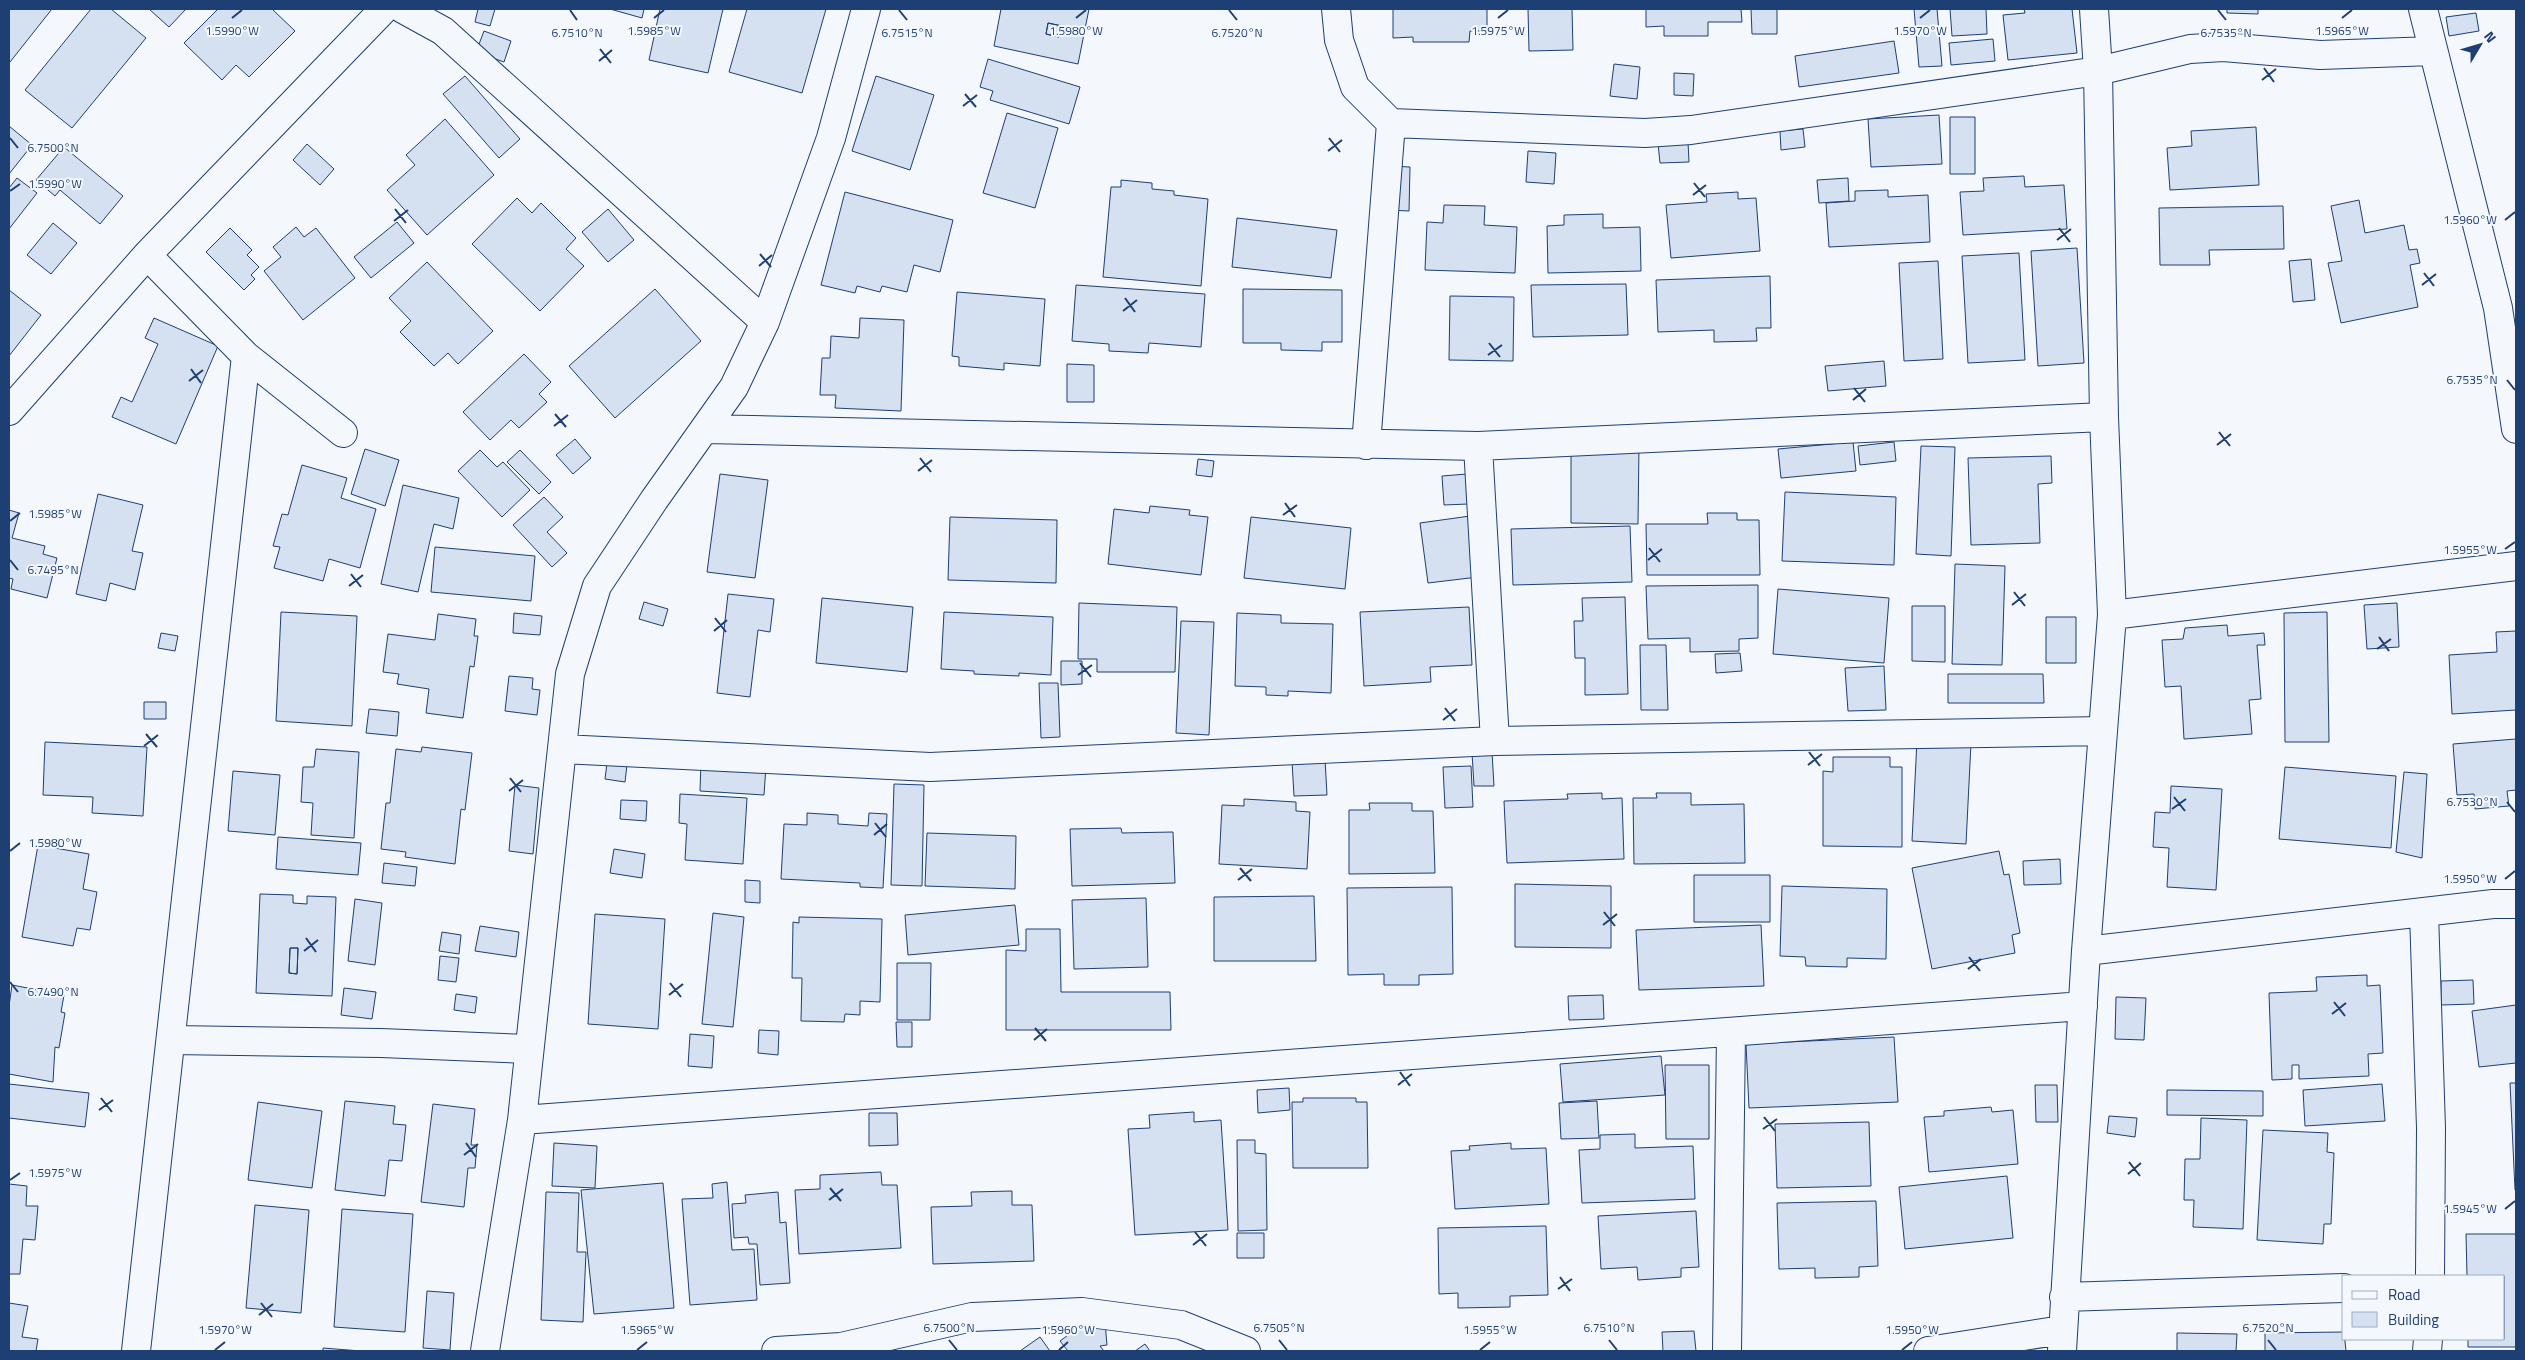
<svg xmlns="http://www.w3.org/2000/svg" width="2525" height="1360" viewBox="0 0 2525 1360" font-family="'Titillium Web',sans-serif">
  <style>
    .building { fill: #d5e0f0; stroke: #1d3f73; fill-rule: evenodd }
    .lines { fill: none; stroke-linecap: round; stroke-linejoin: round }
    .minor-casing { stroke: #1d3f73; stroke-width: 30 }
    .minor { stroke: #f4f7fb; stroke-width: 28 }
    .ticks { fill: none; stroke: #1d3f73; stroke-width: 2 }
    .ticks-label { font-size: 12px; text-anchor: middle; fill: #1d3f73; stroke: #f4f7fb; stroke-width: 4; stroke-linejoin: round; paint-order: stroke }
  </style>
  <rect width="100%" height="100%" fill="#f4f7fb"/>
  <path class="building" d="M9,9H52L10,62L9,61Z
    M91,9H111L146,38L72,128L25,90Z
    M149,9H186L169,27Z
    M218,9H272L295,31L249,77L236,65L222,80L184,43Z
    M478,9H495L490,26L475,22Z
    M610,9H644L642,18Z
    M660,9H723L708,73L649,60Z
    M747,9H826L802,93L729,72Z
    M1001,9H1089L1078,64L994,46ZM1048,23L1062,26L1059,37L1046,34Z
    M1393,9H1487V31H1470L1469,42H1413V37L1393,38Z
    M1528,9H1572L1573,50L1529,51Z
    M1646,9H1741L1742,22H1708V36H1664V26L1646,27Z
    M1751,9H1777V34H1752Z
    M1914,9H1937L1942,66L1919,67Z
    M1950,9H1986L1987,34L1952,36Z
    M2024,9H2072L2077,53L2008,60L2003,15L2025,13Z
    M2227,9H2258V14L2227,13Z
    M2476,13L2479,31L2449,36L2446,17Z
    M1048,23L1062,26L1059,37L1046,34Z
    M484,31L511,41L504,62L476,52Z
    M1993,39L1995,61L1951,65L1949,43Z
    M1894,41L1899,73L1799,87L1795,56Z
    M988,59L1080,87L1069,124L990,100L993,91L980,87Z
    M1614,64L1640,67L1637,99L1610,96Z
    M1674,73L1694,74L1693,96L1674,95Z
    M465,76L520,139L499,158L443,94Z
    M876,76L934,95L910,170L852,151Z
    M1007,113L1058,128L1035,208L983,193Z
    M1939,115L1942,164L1871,167L1868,119Z
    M1950,117H1975V174H1950Z
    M445,119L494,175L427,235L387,190L415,165L406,155Z
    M9,126L32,145L9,174Z
    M2256,127L2259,185L2170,190L2167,148L2192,146L2191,131Z
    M1803,129L1805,147L1781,150L1780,131Z
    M1688,142L1689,162L1660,163L1658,143Z
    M307,144L334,169L320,185L293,160Z
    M64,147L123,196L100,224L60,190L55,196L36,180Z
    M1528,151L1556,153L1554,184L1526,182Z
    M1390,166L1410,167L1409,211L1388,210Z
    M2024,176L2025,187L2064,185L2067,229L1963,235L1960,192L1984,191L1983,178Z
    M17,178L37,193L9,229V188Z
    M1848,178L1849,201L1819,203L1817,180Z
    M1121,180L1152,183V189L1174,191V195L1208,199L1201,286L1103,277L1111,187H1121Z
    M1888,190V197L1928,195L1930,242L1829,247L1826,203L1855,201V191Z
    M845,192L953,220L940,272L914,265L907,292L882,286L880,292L857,286L855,293L821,285Z
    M1738,192V199L1756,198L1760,251L1671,258L1666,205L1707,202L1706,194Z
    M517,198L532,213L541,203L576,238L566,249L584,266L540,311L472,244Z
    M2359,200L2365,233L2404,225L2409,250L2417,249L2420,263L2410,265L2418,307L2341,323L2328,263L2342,261L2331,206Z
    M1444,205L1485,206L1484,225L1517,227L1515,273L1425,270L1427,222L1443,223Z
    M2283,206L2284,249L2209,250L2210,265H2160L2159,208Z
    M608,209L634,240L608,262L582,232Z
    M1603,214V228L1640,227L1641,271L1548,273L1547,226L1564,225V215Z
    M1237,218L1337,230L1331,278L1232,267Z
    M397,222L414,243L371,278L354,257Z
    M53,223L77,243L51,274L27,255Z
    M296,227L304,237L316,228L355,278L303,320L264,271L281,257L273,247Z
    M230,228L252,250L247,255L259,267L251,275L255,279L244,290L206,252Z
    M2077,248L2084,363L2038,366L2031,251Z
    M2019,253L2025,360L1968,363L1962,256Z
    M2311,259L2315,300L2293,302L2289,261Z
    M1938,261L1943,359L1904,361L1899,263Z
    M427,262L493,331L458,364L448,353L434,366L400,332L411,321L389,298Z
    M1770,276L1771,328H1756L1757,341L1714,342V330L1658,332L1656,280Z
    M1626,284L1628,335L1533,337L1531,285Z
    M1076,285L1205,294L1201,347L1149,343L1148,353L1109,351V344L1072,341Z
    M655,289L701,341L615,418L569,366Z
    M1243,289L1342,290V342H1322V351L1281,350V343H1243Z
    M9,290L41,315L9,356Z
    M957,292L1045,299L1040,366L1004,363V370L959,366V357L952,356Z
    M1450,296L1514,297L1513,361L1449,360Z
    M154,318L218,346L176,444L112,417L121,397L132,402L158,344L145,338Z
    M860,318L904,320L901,411L835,408L836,395H820L822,358H830L831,336L859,338Z
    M524,354L551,382L539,394L547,402L519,428L511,420L490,440L463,412Z
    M1884,361L1886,386L1828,391L1825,366Z
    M1067,364L1094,365V402H1067Z
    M575,439L591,458L573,474L556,455Z
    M1853,442L1856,471L1781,478L1778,449Z
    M1894,442L1896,461L1860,465L1858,446Z
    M1571,444L1639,445L1638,524L1571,523Z
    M1921,446L1955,447L1951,556L1916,554Z
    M365,449L399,460L385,506L351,494Z
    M480,450L497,467L503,462L530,490L502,517L458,471Z
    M520,450L551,482L539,494L507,462Z
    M2051,456L2052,483L2038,484L2040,543L1971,545L1968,458Z
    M1198,459L1214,461L1212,477L1196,475Z
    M302,465L347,478L341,498L376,509L360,568L329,559L323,581L274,568L280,547L273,546L282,514L288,515Z
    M720,474L768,480L755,578L707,572Z
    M1467,474L1468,504L1444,505L1442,476Z
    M403,485L459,498L453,529L434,524L418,592L381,584Z
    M1785,492L1896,497L1894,565L1782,561Z
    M98,494L143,505L132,551L143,553L135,590L110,583L106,601L76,594Z
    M544,497L563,517L547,532L567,553L552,567L513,525Z
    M1150,506L1190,510L1189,515L1208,517L1201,575L1108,564L1114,509L1149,513Z
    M9,510L19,513L12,538L45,546L43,554L57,558L47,598L11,589L13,579L9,578Z
    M1707,513H1737V520H1759L1760,575H1647L1646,524H1708Z
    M1470,516L1478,577L1428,583L1420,523Z
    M950,517L1057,520L1056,583L948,580Z
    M1251,517L1351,528L1345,589L1244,578Z
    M1630,526L1632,582L1513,585L1511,529Z
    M435,547L535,556L531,601L431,592Z
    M1955,564L2005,566L2002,665L1952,664Z
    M1758,585V638L1739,639V651L1690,652V638L1648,639L1646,586Z
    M1778,589L1889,598L1884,663L1773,654Z
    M728,594L774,599L770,632L758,630L750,697L717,693Z
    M1625,597L1628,694L1585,695V658H1575L1574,621H1583L1582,598Z
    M822,598L913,607L907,672L816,663Z
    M644,602L668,609L663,626L639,619Z
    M1079,603L1177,607L1175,672H1097V659H1078Z
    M2397,603L2399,647L2367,649L2364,605Z
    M1912,606H1945V662L1912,661Z
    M1469,607L1472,665L1430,667L1431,682L1364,686L1360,612Z
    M281,612L357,616L352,726L276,721Z
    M944,612L1053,617L1051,675L1019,673V676L974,674V671L941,669Z
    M2327,612L2329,742H2285L2284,613Z
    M514,613L542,616L540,635L513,633Z
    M1237,613L1281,615V623L1333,624L1331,693L1288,691V696L1266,695V687L1235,686Z
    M438,614L476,619L474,636H478L474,667L470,666L463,718L426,713L429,689L397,684L399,674L383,672L388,634L435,640Z
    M2046,617H2076V663H2046Z
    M1181,621L1214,622L1209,735L1176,733Z
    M2227,625L2228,636L2264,633L2265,645H2257L2261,699L2249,700L2252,734L2184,739L2181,686L2165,687L2162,640L2183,639L2185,628Z
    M2516,631V710L2452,714L2449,655L2497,652L2496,632Z
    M161,633L178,636L175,651L158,648Z
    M1640,645H1666L1668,710H1641Z
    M1740,653L1742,671L1716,673L1715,654Z
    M1061,661H1082V684L1061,685Z
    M1884,666L1886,710L1848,711L1845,668Z
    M1948,674H2043L2044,703H1948Z
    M509,676L533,678L532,689L540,690L537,715L505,711Z
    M1039,683H1058L1060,737L1041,738Z
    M144,702H166V719H144Z
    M369,709L399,712L397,736L366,733Z
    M2516,739V790L2507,791L2509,806L2475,809L2474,794L2457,795L2453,744Z
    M1917,740L1971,743L1966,844L1912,841Z
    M45,742L147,747L143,816L92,813L93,797L43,795Z
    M422,747L472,753L465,810L461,809L455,864L405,857L406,852L381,849L386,803H390L396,749L421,752Z
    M316,749L359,752L354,838L311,835L313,803L301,802L303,767H314Z
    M1492,752L1494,786H1474L1472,753Z
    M1833,757H1890V767H1902V847L1823,846V771L1833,772Z
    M1325,759L1327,795L1294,796L1292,761Z
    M701,762L766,766L764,795L700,791Z
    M607,763L627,765L625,782L605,779Z
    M1471,766L1473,807L1445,808L1443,767Z
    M2285,767L2396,776L2391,848L2279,839Z
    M233,771L280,775L275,835L228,831Z
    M2404,772L2427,774L2422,858L2396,852Z
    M894,784L924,785L922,886L891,885Z
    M515,785L539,788L533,854L509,851Z
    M2171,786L2222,789L2216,890L2167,887L2169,848L2153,847L2155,812L2170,813Z
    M1602,793V799L1622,798L1624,859L1507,863L1504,801L1568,799L1567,794Z
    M1656,793H1691V805L1744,804L1745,863L1634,864L1633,798H1657Z
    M680,794L747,798L743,864L685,860L687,824L679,823Z
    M1244,799L1296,802V811L1310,812L1307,869L1219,864L1222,805L1244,806Z
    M621,800L647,801L646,821L620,819Z
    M1369,803H1412V811H1433L1435,873L1349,874V810H1370Z
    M807,813L838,815V824L868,826L869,813L887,814L883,888L860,887V883L781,879L784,824L807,825Z
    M1121,828L1122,833L1173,832L1175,883L1072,886L1070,829Z
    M927,833L1016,836L1015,889L925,886Z
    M278,837L361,843L358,875L276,869Z
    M38,845L89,854L83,889L97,892L90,930L77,928L73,946L22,937Z
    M614,849L645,854L642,878L610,873Z
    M1999,851L2004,875L2009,874L2020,933L2012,935L2015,953L1932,969L1912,868Z
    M2060,859L2061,884L2024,885L2023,861Z
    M384,863L417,867L415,886L382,883Z
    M1694,875H1770V922H1694Z
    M745,880L760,881V903L745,902Z
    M1515,884L1611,886V948L1515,947Z
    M1782,886L1887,889L1886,959L1847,958V967L1806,966L1805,957L1780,956Z
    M1452,887L1453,974L1419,975V985H1384V974L1348,975L1347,888Z
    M260,894L293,895V903L307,904V896L336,897L332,996L256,993ZM290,948H298L297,974L289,973Z
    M1314,896L1316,961H1214V897Z
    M1146,898L1148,967L1074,969L1072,900Z
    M355,899L382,903L375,965L348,961Z
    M1015,905L1019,945L908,955L905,915Z
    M713,913L744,917L733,1027L702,1024Z
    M595,914L665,919L658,1029L588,1024Z
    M799,917L882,919L880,1002L860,1001V1015L845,1014L844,1022L801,1021L802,978H792L793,922L799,923Z
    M1761,925L1764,986L1639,990L1636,930Z
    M480,926L519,932L516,957L475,951Z
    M1026,929H1060L1061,992H1170L1171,1030H1006V950L1026,951Z
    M442,932L461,935L459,954L439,951Z
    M290,948H298L297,974L289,973Z
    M440,956L459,958L456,982L438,980Z
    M897,963H931L930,1020H897Z
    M2367,975V986L2380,985L2383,1053L2368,1054L2369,1076L2299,1079V1065H2292V1079L2272,1080L2269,993L2317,991L2316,977Z
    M2473,980L2474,1004L2441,1005V981Z
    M12,985L64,995L61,1012L65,1013L59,1048L55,1047L53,1082L9,1074V1006Z
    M344,988L376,992L372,1019L341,1015Z
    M456,994L477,997L475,1013L454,1010Z
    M1603,995L1604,1019L1569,1020L1568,996Z
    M2116,997L2146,998L2144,1040L2115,1039Z
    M2516,1005V1063L2479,1067L2472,1011Z
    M896,1022H912V1047H897Z
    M759,1030L779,1031L778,1055L758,1053Z
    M690,1034L714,1036L712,1068L688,1066Z
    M1894,1037L1898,1102L1749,1108L1746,1044Z
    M1661,1056L1665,1095L1563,1102L1560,1064Z
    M1665,1065H1709V1139H1666Z
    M2510,1083H2516V1190H2515Z
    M9,1084L89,1093L85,1127L9,1118Z
    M2382,1084L2385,1121L2305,1126L2303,1090Z
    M2035,1085H2057L2058,1122H2036Z
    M1289,1088L1290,1110L1258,1113L1257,1090Z
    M2167,1090L2263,1091V1116L2167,1115Z
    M1303,1098H1356V1102H1367L1368,1168H1293L1292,1102H1303Z
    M345,1101L395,1106L393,1124L406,1125L402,1161L389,1160L385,1196L335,1190Z
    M1597,1101L1599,1138L1561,1139L1559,1103Z
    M258,1102L322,1111L312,1188L248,1180Z
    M433,1104L475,1109L471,1145H477L475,1168H468L464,1207L421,1202Z
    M1991,1107L1992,1112L2013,1110L2018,1164L1929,1172L1924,1117L1944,1116V1111Z
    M1194,1112V1122L1221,1120L1228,1230L1135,1235L1128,1129L1150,1128L1149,1115Z
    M869,1113H897L898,1145L869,1146Z
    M2109,1116L2137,1118L2135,1137L2107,1133Z
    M2201,1118L2247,1120L2243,1229L2193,1227L2194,1200H2184L2185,1159H2200Z
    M1869,1122L1871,1186L1777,1188L1775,1124Z
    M2263,1130L2328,1133L2327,1152L2334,1153L2331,1224H2324L2323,1244L2257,1240Z
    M1635,1134V1148L1693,1146L1695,1199L1582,1203L1579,1150L1600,1149V1135Z
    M1237,1140H1255V1153L1266,1154L1267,1230L1238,1231Z
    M554,1143L597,1146L595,1188L552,1186Z
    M1511,1143V1149L1546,1148L1549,1204L1455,1209L1451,1151L1470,1150L1469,1146Z
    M881,1172L882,1185H897L901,1248L799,1254L795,1190L820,1189V1175Z
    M2007,1176L2013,1238L1905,1249L1899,1187Z
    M727,1182L732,1250L754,1249L757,1300L690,1305L682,1199L713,1198L712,1184Z
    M663,1183L674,1308L594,1314L581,1190Z
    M9,1184L27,1186L26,1206H38L35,1240L23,1239L20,1274H9Z
    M1012,1191V1205H1032L1034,1261L933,1264L931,1207L972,1206L971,1192Z
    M546,1192L579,1193L577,1252H586L583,1322L541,1320Z
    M778,1192L780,1223L786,1222L790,1283L760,1285L757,1244H749L748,1237L734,1238L732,1204L746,1203L745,1195Z
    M1876,1201L1878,1266L1859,1267V1277L1815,1278V1268L1779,1269L1777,1203Z
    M255,1205L309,1210L301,1313L246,1308Z
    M342,1209L413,1214L405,1332L334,1327Z
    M1696,1211L1699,1267L1681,1268V1277L1638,1280L1637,1267L1601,1269L1598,1216Z
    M1546,1226L1548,1295L1510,1296V1307L1458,1308V1293L1439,1294L1438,1228Z
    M1237,1233H1264V1258H1237Z
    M2466,1234H2516V1347H2468V1339H2504V1276H2467Z
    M427,1291L454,1293L450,1350L423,1348Z
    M9,1303L28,1306L22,1337L38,1339L36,1351H9Z
    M1105,1322L1107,1345L1100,1346L1104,1351H1068L1060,1341L1083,1324Z
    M1694,1331L1696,1351H1663L1662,1332Z
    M2344,1332L2346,1351H2265V1333Z
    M2177,1333L2237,1334L2236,1351H2177Z
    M1040,1337L1050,1351H1020Z
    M1145,1344L1150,1351H1135Z
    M323,1348L361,1351H323Z"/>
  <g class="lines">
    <defs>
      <path id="minor" d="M403,9L443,31L765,322
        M1336,9L1339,40L1355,87L1391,123L1645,133L1691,130L2098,71L2190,49L2223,47L2320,55L2433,51
        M2423,9L2498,308L2516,429
        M147,255L246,356L343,433
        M9,411L147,255L384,9
        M705,429L1478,446L2104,417
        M1366,445L1391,123
        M1478,446L1495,741
        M2112,615L2516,566
        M562,749L930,767L1495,741L2103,731
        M2424,913L2431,1128L2430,1276
        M2086,951L2493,904H2516
        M172,1040L381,1043L529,1049
        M522,1120L2083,1006
        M2064,1297L2344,1288
        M136,1351L246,356
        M485,1351L522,1120L570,674L597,586L654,500L734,387L765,322L831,138L866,9
        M776,1351L841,1347L972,1317L1082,1312L1181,1325L1246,1351
        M1727,1351L1731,1032
        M1928,1351L2062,1330
        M2062,1351L2086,951L2112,615L2104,417L2098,71L2094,9
        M2427,1351L2428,1339"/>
    </defs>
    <use href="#minor" class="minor-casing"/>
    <use href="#minor" class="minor"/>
  </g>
  <path class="ticks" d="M570,10L577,20M899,10L907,20M1229,10L1237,20M2218,10L2226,20M232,18L242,10M654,18L664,10M1076,18L1086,10M1498,18L1508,10M1920,18L1930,10M2342,18L2352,10M600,49L611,63M599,61L612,50M2264,68L2274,82M2262,80L2276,69M965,94L976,107M963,106L977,95M10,138L18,148M1329,138L1340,152M1328,151L1342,140M1694,183L1705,197M10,191L20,184M1693,195L1706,185M395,209L406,223M2505,220L2515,212M394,221L408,210M2059,228L2070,242M2057,240L2071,229M760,254L771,267M759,266L772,255M2424,273L2434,286M2422,285L2436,274M1125,298L1135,312M1123,311L1137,300M1489,343L1500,357M1488,355L1502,345M191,369L201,383M2507,380L2515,390M189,381L203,370M1854,388L1865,402M1853,400L1866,389M555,414L566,427M554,426L568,415M2219,432L2230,446M2217,445L2231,434M920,458L931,472M918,471L932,460M1285,503L1295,517M1283,515L1297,505M10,521L20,513M1649,548L1660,562M2505,549L2515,542M10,560L18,570M1648,560L1662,549M351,574L361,587M349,586L363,575M2014,592L2025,606M2012,605L2026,594M715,618L726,632M714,631L727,620M2379,637L2389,651M2377,649L2391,639M1080,663L1091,677M1078,675L1092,665M1445,708L1455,721M1443,720L1457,709M146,734L157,747M144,746L158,735M1809,752L1820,766M1808,765L1822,754M510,778L521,792M509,791L523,780M2174,797L2185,811M2507,802L2515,812M2172,809L2186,799M875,823L886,837M874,835L887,824M10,851L20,843M1240,868L1251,881M2505,879L2515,871M1238,880L1252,869M1604,912L1615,926M1603,925L1617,914M306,938L316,952M304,951L318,940M1969,957L1980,971M1968,969L1981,959M10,982L18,992M670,983L681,997M669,995L683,984M2334,1002L2345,1016M2332,1014L2346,1003M1035,1028L1046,1041M1034,1040L1047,1029M1400,1072L1410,1086M1398,1085L1412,1074M101,1098L112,1112M99,1110L113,1100M1764,1117L1775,1131M1763,1129L1777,1119M466,1143L476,1157M464,1155L478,1144M2129,1162L2140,1176M2128,1174L2141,1163M10,1180L20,1173M830,1188L841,1201M829,1200L843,1189M2505,1209L2515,1201M1195,1232L1206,1246M1193,1245L1207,1234M1560,1277L1570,1291M1558,1289L1572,1279M261,1303L272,1317M259,1315L273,1304M949,1340L957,1350M1279,1340L1287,1350M1609,1340L1617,1350M2268,1340L2276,1350M215,1350L225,1342M637,1350L647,1342M1059,1350L1068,1342M1480,1350L1490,1342M1902,1350L1912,1342"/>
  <g class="ticks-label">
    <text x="232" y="35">1.5990°W</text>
    <text x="654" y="35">1.5985°W</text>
    <text x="1076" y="35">1.5980°W</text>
    <text x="1498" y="35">1.5975°W</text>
    <text x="1920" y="35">1.5970°W</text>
    <text x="2342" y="35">1.5965°W</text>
    <text x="577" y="37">6.7510°N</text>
    <text x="907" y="37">6.7515°N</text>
    <text x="1237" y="37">6.7520°N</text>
    <text x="2226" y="37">6.7535°N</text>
    <text x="53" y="152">6.7500°N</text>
    <text x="55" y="188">1.5990°W</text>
    <text x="2470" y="224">1.5960°W</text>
    <text x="2472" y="384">6.7535°N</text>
    <text x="55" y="518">1.5985°W</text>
    <text x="2470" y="554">1.5955°W</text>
    <text x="53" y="574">6.7495°N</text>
    <text x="2472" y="806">6.7530°N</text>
    <text x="55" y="847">1.5980°W</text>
    <text x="2470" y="883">1.5950°W</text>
    <text x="53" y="996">6.7490°N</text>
    <text x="55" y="1177">1.5975°W</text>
    <text x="2470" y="1213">1.5945°W</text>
    <text x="949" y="1332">6.7500°N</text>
    <text x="1279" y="1332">6.7505°N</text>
    <text x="1609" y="1332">6.7510°N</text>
    <text x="2268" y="1332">6.7520°N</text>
    <text x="225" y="1334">1.5970°W</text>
    <text x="647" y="1334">1.5965°W</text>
    <text x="1068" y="1334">1.5960°W</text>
    <text x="1490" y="1334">1.5955°W</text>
    <text x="1912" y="1334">1.5950°W</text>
  </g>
  <rect width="2525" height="1360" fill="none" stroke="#1d3f73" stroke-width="20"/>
  <rect x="2342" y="1275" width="162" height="65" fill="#f4f7fb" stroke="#9eadc5"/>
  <rect x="2352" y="1291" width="25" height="8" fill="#f4f7fb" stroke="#9eadc5"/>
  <text x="2388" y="1300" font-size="15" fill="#1d3f73">Road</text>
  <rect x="2352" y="1312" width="25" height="15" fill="#d5e0f0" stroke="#9eadc5"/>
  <text x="2388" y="1325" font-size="15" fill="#1d3f73">Building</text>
  <g transform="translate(2480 45) rotate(52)" stroke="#f4f7fb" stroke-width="4" paint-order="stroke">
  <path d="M0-4L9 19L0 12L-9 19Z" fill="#1d3f73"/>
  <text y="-8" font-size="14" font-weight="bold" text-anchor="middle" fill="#1d3f73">N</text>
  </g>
</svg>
